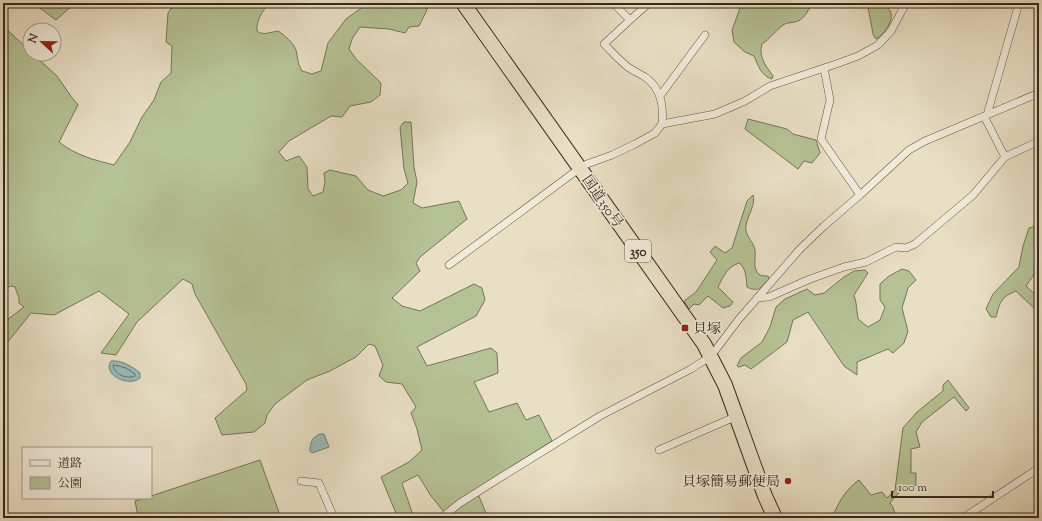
<svg xmlns="http://www.w3.org/2000/svg" width="1042" height="521" viewBox="0 0 1042 521" font-family="'Sorts Mill Goudy','Noto Serif JP',serif">
  <style>
    .green { fill: #b5c295; stroke: #747558 }
    .water { fill: #98bcba; stroke: #70817a }
    .lines { fill: none; stroke-linecap: round; stroke-linejoin: round }
    .shore { stroke: #66726a; stroke-width: 1 }
    .street-casing { stroke: #615645; stroke-width: 8 }
    .highway-casing { stroke: #34281a; stroke-width: 16 }
    .street { stroke: #f1ead9; stroke-width: 7 }
    .highway { stroke: #e9dfc5; stroke-width: 14 }
    .poi-dot { fill: #8f2418; stroke: #f1ead9; stroke-width: 1.5 }
    .labels { text-anchor: middle; stroke-width: 3.5; stroke-linejoin: round; paint-order: stroke }
    .shield { fill: #f1ead9; stroke: #6d6253; stroke-width: 1 }
    .shield-label { font-size: 13px; font-weight: bold; fill: #34281a }
    .street-label { font-size: 14px; fill: #34281a; stroke: #f1ead9 }
    .poi-label { font-size: 14px; fill: #34281a; stroke: #f1ead9; text-anchor: start }
  </style>
  <rect width="100%" height="100%" fill="#e9dfc5"/>
  <filter id="stains"><feTurbulence type="fractalNoise" baseFrequency=".005" numOctaves="4"/><feColorMatrix values="0 0 0 0 .2 0 0 0 0 .09 0 0 0 0 .02 0 0 0 .5 -.17"/></filter>
  <radialGradient id="worn" r=".72"><stop offset=".6" stop-color="#630" stop-opacity="0"/><stop offset="1" stop-color="#630" stop-opacity=".3"/></radialGradient>
  <path class="green" d="M33,3H75L56,20Z
    M175,3H269C263,11 256,20 257,31C263,36 271,32 278,31C284,35 293,42 296,50C298,58 297,62 302,71L312,74L321,71L328,43L346,19L364,6L366,3H429L426,12L419,26L409,27L405,33L389,29L360,27L352,39L349,49L356,59L381,83L380,95L371,102L350,106L342,117L331,116L289,141L279,152L286,161L299,156L307,167L308,189L313,196L323,192L325,182L324,173L330,170L356,176L368,190L383,196L401,190L408,183L404,169L400,127L404,122H411L414,167L417,182L413,203L422,208L459,201L467,219L420,257L416,263L420,271L392,298L402,306L420,311L474,284L482,288L485,300L476,316L417,347L427,366L491,348L497,353L498,373L474,382L489,412L517,403L526,420L539,415L552,441L476,489L488,518H449L431,496L418,475L402,483L414,518H398L381,477L409,462L422,450L417,429L411,413L416,407L402,384L386,382L379,376L383,365L375,346L369,344L356,357L330,371L307,380L275,404L267,415L265,423L254,432L222,435L215,418L247,390L246,384L195,294L192,284L183,279L137,322L116,355L101,353L129,314L99,291L54,315L31,313L3,348V323L24,307L19,303V298L15,287L11,286L3,289V26L30,51V54H33L57,76L70,95L78,105L59,142C75,155 94,160 114,165L130,142L142,117L154,100L161,82L171,73L172,46L166,42L168,13Z
    M742,3H812C809,9 805,18 798,21C794,23 787,22 783,25C775,31 770,39 762,44C758,57 766,66 773,76L772,79C761,76 758,65 754,56L745,52L734,42L732,30Z
    M818,3H881C893,9 894,17 887,28C884,32 881,37 876,39L873,34L868,7L863,5L823,7Z
    M748,119L787,129L793,134L816,140L820,153L812,163L804,161L798,169L745,129Z
    M753,195C756,204 748,215 746,225C744,236 753,240 755,250C756,257 753,266 757,272C759,276 764,276 768,276L769,279C761,287 759,293 747,287C746,278 746,267 739,263C727,267 723,277 718,287L733,302L730,306L723,308L708,296L699,305L694,304L689,309L684,301L696,292L717,260L710,252L715,246L725,253L732,248L747,201Z
    M1039,225V256L1036,272L1026,286L1039,298V313L1016,291C1001,297 1000,302 996,317H991L986,309L993,294L1019,267L1023,246L1029,228Z
    M902,269L909,271L916,280L908,288L902,308L908,331L904,343L893,353L888,349L857,362V375L844,366L808,312L793,320L787,342L751,369L745,365L739,367L737,366L741,358L762,342L770,327L776,307L785,299L807,289L815,295L824,293L844,277L854,271L865,270L868,273L854,295L856,303L858,319L868,327L880,320L885,307L880,300V284L889,276Z
    M948,380L969,408L966,411L954,397L922,422L916,432L920,447L911,449V473H916V485L902,489L890,503L893,507L896,518H832C838,503 846,489 859,480L871,495L882,492L887,498L895,490L903,428L917,412L943,391V385Z
    M260,460L281,518H140L138,516L135,501L145,498H151V496Z"/>
  <path class="water" d="M111,361C121,360 132,366 140,373V378C130,387 102,376 111,361Z
    M320,434H324L329,447L312,453L310,451C310,443 312,437 320,434Z"/>
  <g class="lines">
    <path class="shore" d="M115,365L126,368L135,374V376C127,379 116,376 113,366Z"/>
    <defs>
      <path id="street" d="M613,3L630,20L604,44C612,52 620,61 629,68C634,71 640,74 645,77C661,88 664,105 662,124
        M630,20L649,3
        M824,68L830,100L821,139L860,195
        M660,96L705,35
        M987,115L1019,3
        M984,116L1005,157L1039,141
        M449,265L580,168L587,164L612,155L635,144L655,133L662,124L715,114L745,101L770,86L839,63L858,56L878,45L891,31L906,3
        M757,298L769,297L810,279L844,267L866,262L896,247L906,248L915,244L973,195L1005,157
        M659,450L737,416
        M301,481L319,483L334,518
        M441,518L460,503L498,479L600,416L691,369L711,356L739,319L800,249L824,226L860,195L909,150L925,141L1039,93
        M963,518L1039,468"/>
      <path id="highway" d="M463,3L704,344L725,385L765,496L775,518"/>
    </defs>
    <use href="#street" class="street-casing"/>
    <use href="#highway" class="highway-casing"/>
    <use href="#street" class="street"/>
    <use href="#highway" class="highway"/>
  </g>
  <g class="poi-dot">
    <rect x="681" y="324" width="8" height="8" rx="2"/>
    <circle cx="788" cy="481" r="4"/>
  </g>
  <g class="labels">
    <rect class="shield" x="625" y="240" width="26" height="22" rx="3"/>
    <g class="shield-label">
      <text x="638" y="256">350</text>
    </g>
    <g class="street-label">
      <text transform="translate(603 201) rotate(55)" y="5">国道350号</text>
    </g>
    <g class="poi-label">
      <text x="693" y="333">貝塚</text>
      <text x="780" y="486" text-anchor="end">貝塚簡易郵便局</text>
    </g>
  </g>
  <rect width="1042" height="521" fill="none" stroke="#e9dfc5" stroke-width="16"/>
  <rect x="4" y="4" width="1034" height="513" fill="none" stroke="#34281a" stroke-width="2"/>
  <rect x="8" y="8" width="1026" height="505" fill="none" stroke="#34281a"/>
  <rect x="22" y="447" width="130" height="52" fill="#f1ead9" stroke="#a59c8d"/>
  <rect x="30" y="460" width="20" height="6" fill="#f1ead9" stroke="#a59c8d"/>
  <text x="58" y="467" font-size="12" fill="#34281a">道路</text>
  <rect x="30" y="477" width="20" height="12" fill="#b5c295" stroke="#a59c8d"/>
  <text x="58" y="487" font-size="12" fill="#34281a">公園</text>
  <g transform="translate(42 42) rotate(292)"><circle r="19" fill="#f1ead9" stroke="#a59c8d"/>
  <path d="M0-3L7 15L0 10L-7 15Z" fill="#8f2418"/>
  <text y="-6" font-size="11" font-weight="bold" text-anchor="middle" fill="#34281a">N</text>
  </g>
  <path d="M892 491v6h101v-6" fill="none" stroke="#34281a" stroke-width="2"/>
  <text x="898" y="491" font-size="12" fill="#34281a" stroke="#f1ead9" stroke-width="3" paint-order="stroke">100 m</text>
  <rect width="100%" height="100%" filter="url(#stains)"/>
  <rect width="100%" height="100%" fill="url(#worn)"/>
</svg>
